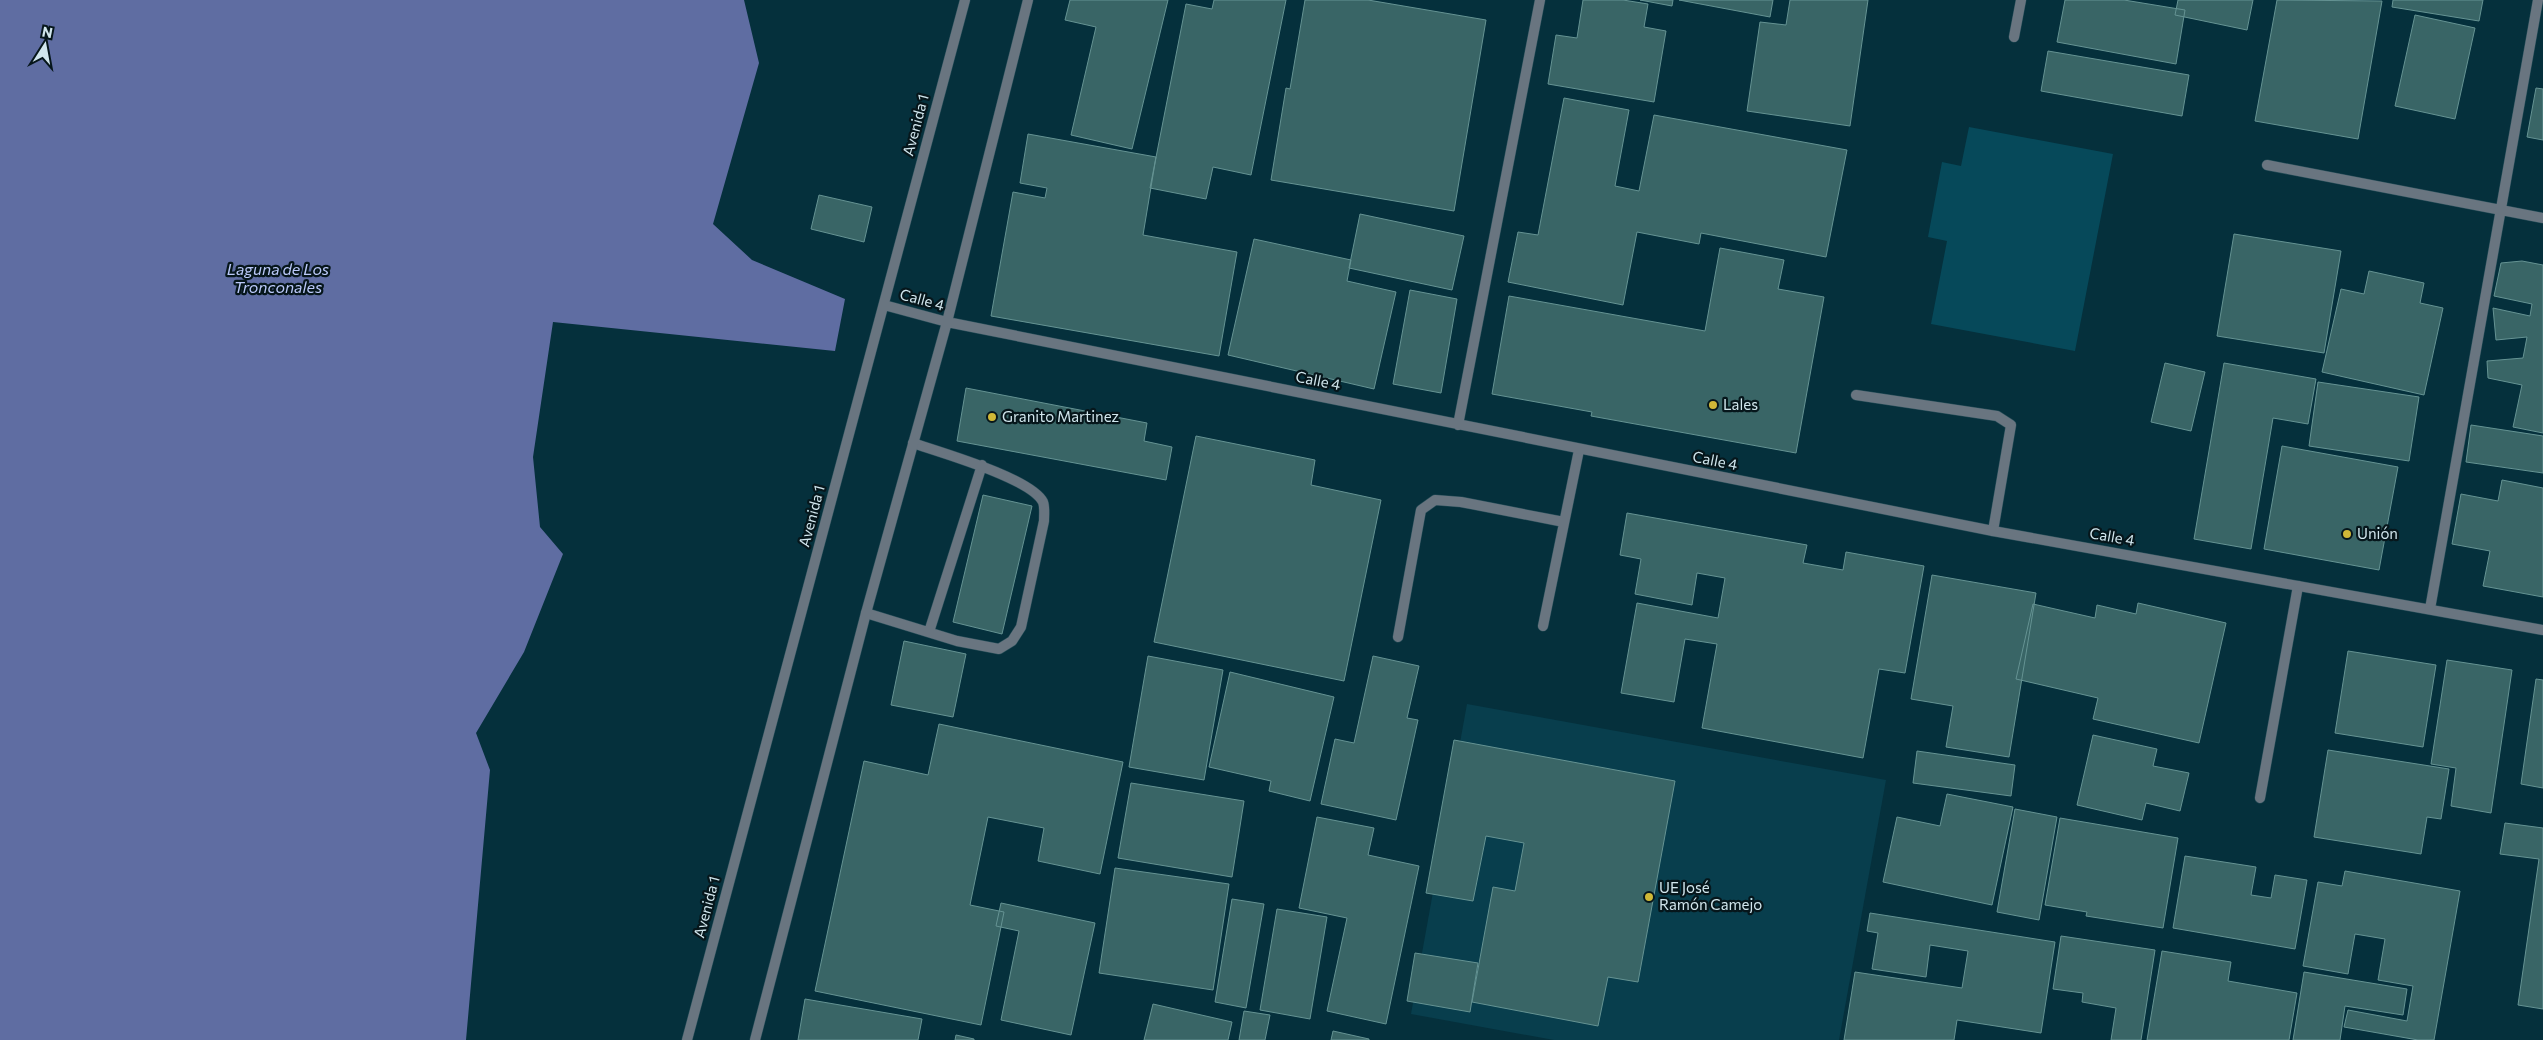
<svg xmlns="http://www.w3.org/2000/svg" width="2543" height="1040" viewBox="0 0 2543 1040" font-family="Commissioner,sans-serif">
  <style>
    .built { fill: #083e4d }
    .green { fill: #06495a }
    .water { fill: #5f6da2 }
    .building { fill: #396566; stroke: #659393 }
    .lines { fill: none; stroke-linecap: round; stroke-linejoin: round }
    .service-casing { stroke: #264d58; stroke-width: 11 }
    .minor-casing { stroke: #264d58; stroke-width: 11 }
    .service { stroke: #697580; stroke-width: 10 }
    .minor { stroke: #697580; stroke-width: 10 }
    .poi-dot { fill: #d0b837; stroke: #06161b; stroke-width: 2 }
    .labels { text-anchor: middle; stroke-width: 4.5; stroke-linejoin: round; paint-order: stroke }
    .street-label { font-size: 15px; fill: #d1e6ed; stroke: #06161b }
    .poi-label { font-size: 15px; fill: #d1e6ed; stroke: #06161b; text-anchor: start }
    .water-label { font-size: 16px; font-style: italic; fill: #bbc9f9; stroke: #06161b }
  </style>
  <rect width="100%" height="100%" fill="#05303c"/>
  <path class="built" d="M1467,704L1886,780L1839,1040H1554L1411,1014Z"/>
  <path class="green" d="M1969,127L2113,154L2075,351L1931,324L1947,241L1928,237L1942,162L1961,166Z"/>
  <path class="water" d="M0,0H744L759,63L713,224L752,260L845,299L835,351L553,322L533,457L540,527L563,554L524,652L476,733L490,770L466,1040H0Z"/>
  <path class="building" d="M1070,0H1168L1132,149L1071,135L1096,27L1065,20Z
    M1214,0H1286L1251,175L1213,167L1206,199L1150,188L1186,4L1212,9Z
    M1305,0H1368L1486,20L1454,211L1271,180L1286,88L1290,89Z
    M1583,0H1623L1648,4L1644,27L1666,31L1654,102L1548,84L1556,35L1577,38Z
    M1640,0H1673L1672,6Z
    M1679,0H1773L1770,17Z
    M1790,0H1868L1850,126L1747,111L1760,22L1786,25Z
    M2065,0H2124L2185,10L2176,64L2057,42Z
    M2178,0H2253L2247,30L2175,15Z
    M2277,0L2382,1L2358,139L2255,121Z
    M2393,0H2483L2479,21L2392,7Z
    M2415,15L2475,28L2455,119L2395,106Z
    M2048,51L2189,75L2182,116L2041,91Z
    M2536,88L2543,89V140L2527,137Z
    M1564,98L1629,110L1615,186L1639,191L1654,115L1847,150L1826,257L1701,233L1699,244L1637,232L1623,305L1508,282L1518,232L1538,235Z
    M1028,134L1156,157L1143,235L1237,252L1219,356L991,316L1013,192L1045,198L1047,188L1020,183Z
    M819,195L872,207L864,242L811,229Z
    M1360,214L1464,236L1452,290L1349,268Z
    M2234,234L2341,251L2324,353L2217,336Z
    M1254,239L1351,260L1347,281L1396,292L1374,389L1228,355Z
    M1720,248L1784,260L1778,289L1824,297L1796,453L1591,416L1592,412L1492,394L1509,296L1705,331Z
    M2522,261L2543,265V433L2513,427L2522,385L2488,378L2487,361L2523,358L2527,337L2496,340L2493,308L2530,316L2532,304L2494,296L2501,263Z
    M2369,271L2424,283L2420,303L2443,308L2424,395L2322,372L2341,289L2364,294Z
    M1410,290L1457,299L1441,393L1393,384Z
    M2165,363L2205,372L2191,431L2151,422Z
    M2224,363L2316,379L2308,424L2273,418L2251,549L2194,539Z
    M2318,382L2419,397L2409,461L2309,446Z
    M966,388L1147,423L1144,441L1172,447L1166,480L957,441Z
    M2471,425L2543,436V473L2466,462Z
    M1196,436L1315,460L1311,485L1381,500L1344,681L1154,642Z
    M2282,446L2398,467L2379,570L2264,549Z
    M2502,480L2543,488V597L2483,586L2490,551L2452,544L2461,494L2498,501Z
    M983,495L1032,506L1002,634L953,622Z
    M1627,513L1807,545L1803,563L1843,570L1846,552L1924,566L1905,673L1879,669L1863,758L1702,728L1717,644L1685,639L1674,702L1621,693L1637,603L1718,618L1725,578L1697,573L1692,605L1635,594L1641,559L1620,555Z
    M1932,575L2036,593L2009,757L1946,747L1953,706L1911,699Z
    M2138,603L2226,623L2199,743L2093,719L2098,698L2016,679L2033,604L2095,618L2097,605L2136,614Z
    M904,641L966,654L953,717L891,705Z
    M2348,651L2436,665L2423,747L2335,733Z
    M1148,656L1223,670L1204,780L1129,767Z
    M1373,656L1419,666L1407,718L1418,720L1396,820L1321,804L1335,739L1354,743Z
    M2447,660L2512,670L2491,813L2451,806L2456,768L2431,764Z
    M1230,672L1334,697L1310,801L1269,791L1271,781L1209,767Z
    M2536,679L2543,680V788L2521,784Z
    M939,724L1123,762L1100,874L1038,861L1044,828L988,817L970,905L1004,912L981,1025L815,991L864,761L928,775Z
    M2093,735L2157,749L2153,766L2189,773L2180,811L2146,803L2142,820L2077,805Z
    M1454,740L1675,781L1638,982L1608,977L1598,1026L1472,1002L1493,887L1515,891L1524,843L1486,836L1473,901L1426,893Z
    M2328,750L2449,769L2441,819L2427,817L2421,854L2314,837Z
    M1917,751L2015,765L2011,796L1913,783Z
    M1131,783L1244,801L1232,877L1118,858Z
    M1947,794L2013,807L1992,905L1883,882L1897,817L1940,826Z
    M2015,809L2057,817L2039,920L1997,912Z
    M1317,817L1374,828L1368,855L1419,866L1386,1024L1327,1011L1347,918L1299,908Z
    M2060,818L2178,838L2163,928L2086,916L2087,912L2045,905Z
    M2505,823L2543,828V1009L2518,1005L2539,859L2500,854Z
    M2185,856L2256,867L2251,895L2271,898L2275,875L2307,880L2295,949L2173,928Z
    M1115,868L1229,884L1213,990L1099,973Z
    M2345,871L2460,891L2434,1040H2418L2344,1027L2348,1010L2407,1021L2413,986L2378,980L2385,939L2355,934L2348,974L2303,966L2318,882L2342,886Z
    M1232,899L1264,904L1246,1008L1215,1002Z
    M1001,903L1095,923L1071,1035L1001,1020L1019,931L996,926Z
    M1277,909L1327,917L1310,1019L1260,1010Z
    M1870,913L2055,942L2041,1033L1957,1020L1954,1040H1844L1855,972L1962,988L1968,951L1930,945L1926,977L1872,969L1878,933L1867,931Z
    M2061,936L2155,950L2141,1040H2111L2116,1008L2082,1002L2083,993L2053,989Z
    M2162,951L2231,962L2228,981L2297,993L2289,1040H2147Z
    M1415,953L1478,963L1470,1012L1407,1001Z
    M2304,972L2407,989L2403,1015L2345,1006L2340,1040H2293Z
    M805,999L922,1019L918,1040H798Z
    M1153,1004L1232,1022L1228,1040H1144Z
    M1244,1011L1270,1015L1265,1040H1239Z
    M1333,1031L1369,1039V1040H1331Z
    M956,1035L974,1039V1040H955Z"/>
  <g class="lines">
    <defs>
      <path id="service" d="M2014,37L2021,0
        M1856,395L1997,416L2011,425L1993,531
        M866,613L957,641L999,649L1012,641L1021,627L1044,521C1044,515 1045,507 1043,502C1031,478 939,452 913,443
        M1543,626L1579,450
        M929,632L982,465
        M1398,637L1421,510L1435,500L1461,502L1564,522
        M2260,798L2298,586"/>
      <path id="minor" d="M2267,165L2543,218
        M884,305L947,322L1993,531L2543,630
        M1458,425L1540,0
        M2430,609L2538,0
        M687,1040L965,0
        M755,1040L866,613L947,322L1028,0"/>
    </defs>
    <use href="#service" class="service-casing"/>
    <use href="#minor" class="minor-casing"/>
    <use href="#service" class="service"/>
    <use href="#minor" class="minor"/>
  </g>
  <g class="poi-dot">
    <circle cx="1713" cy="405" r="5"/>
    <circle cx="992" cy="417" r="5"/>
    <circle cx="2347" cy="534" r="5"/>
    <circle cx="1649" cy="897" r="5"/>
  </g>
  <g class="labels">
    <g class="street-label">
      <text transform="translate(916 125) rotate(-75)" y="5">Avenida 1</text>
      <text transform="translate(922 300) rotate(15)" y="5">Calle 4</text>
      <text transform="translate(1318 381) rotate(11)" y="5">Calle 4</text>
      <text transform="translate(1715 461) rotate(11)" y="5">Calle 4</text>
      <text transform="translate(812 516) rotate(-75)" y="5">Avenida 1</text>
      <text transform="translate(2112 537) rotate(10)" y="5">Calle 4</text>
      <text transform="translate(707 907) rotate(-75)" y="5">Avenida 1</text>
    </g>
    <g class="poi-label">
      <text x="1723" y="410">Lales</text>
      <text x="1002" y="422">Granito Martinez</text>
      <text x="2357" y="539">Unión</text>
      <text x="1659" y="893">UE José<tspan x="1659" dy="17">Ramón Camejo</tspan></text>
    </g>
    <g class="water-label">
      <text x="278" y="275">Laguna de Los<tspan x="278" dy="18">Tronconales</tspan></text>
    </g>
  </g>
  <g transform="translate(45 45) rotate(11)" stroke="#06161b" stroke-width="4" paint-order="stroke">
  <path d="M0-4L9 19L0 12L-9 19Z" fill="#d1e6ed"/>
  <text y="-8" font-size="14" font-weight="bold" text-anchor="middle" fill="#d1e6ed">N</text>
  </g>
</svg>
